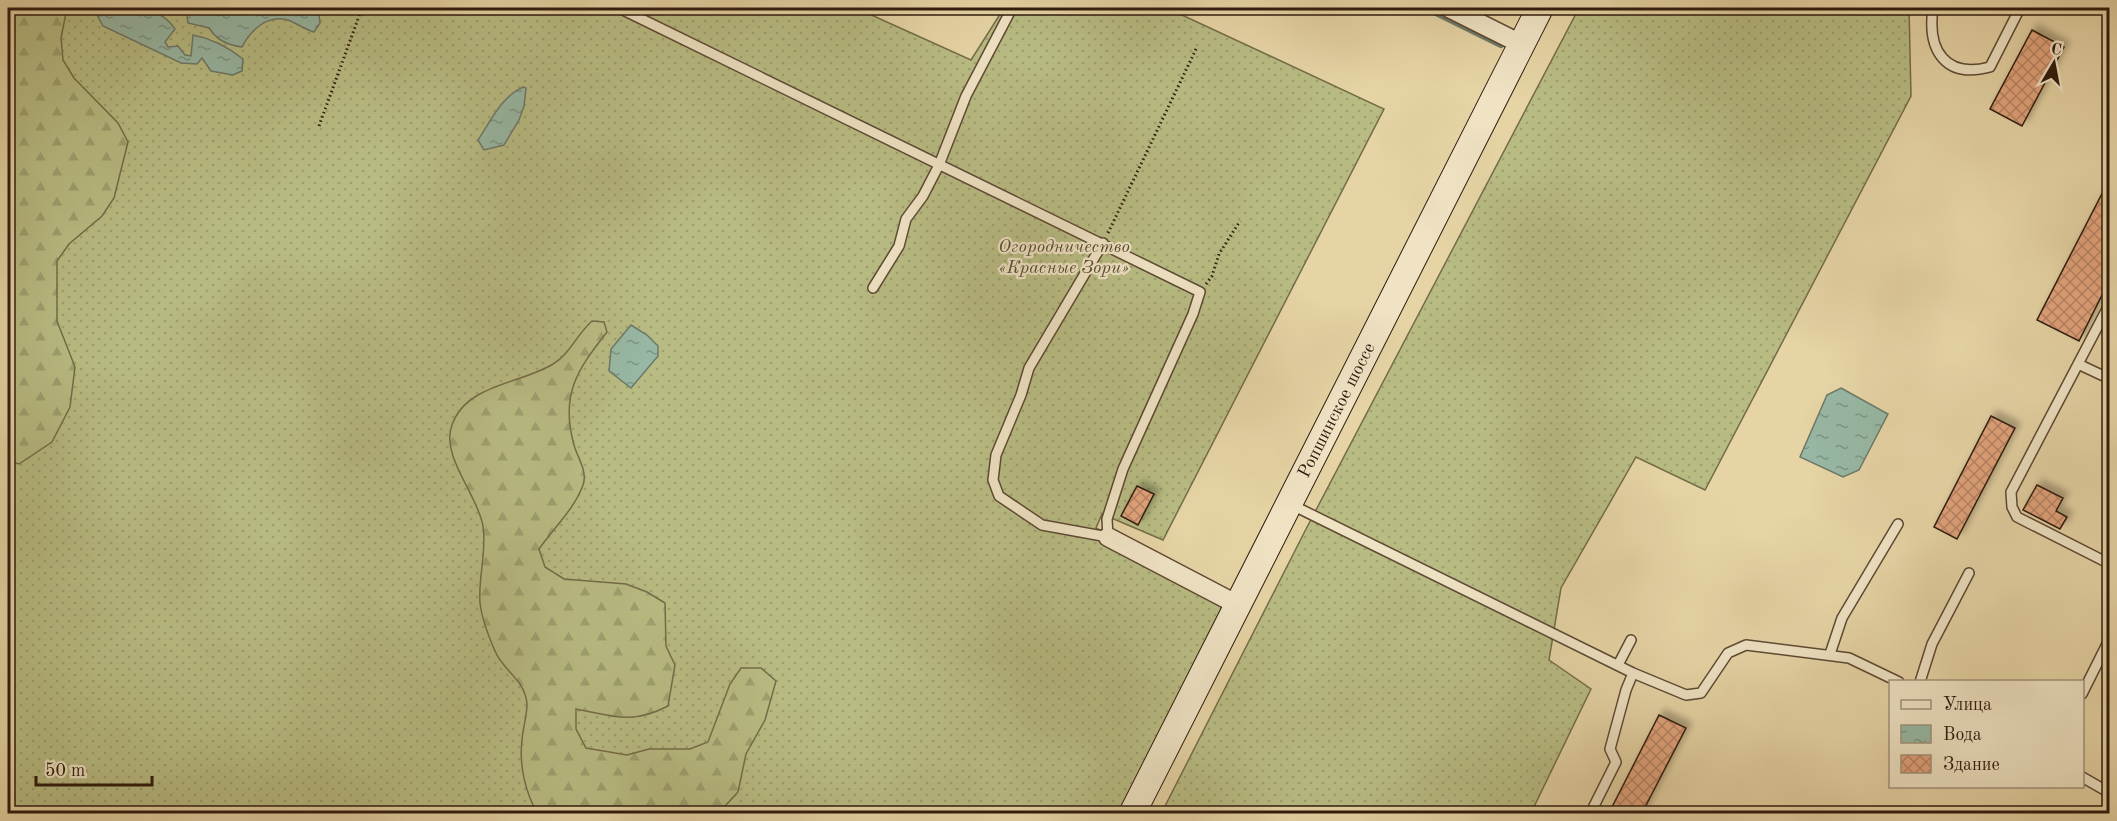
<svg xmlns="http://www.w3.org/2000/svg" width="2117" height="821" viewBox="0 0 2117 821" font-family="'Old Standard TT',serif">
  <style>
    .grass { fill: url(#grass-dots); stroke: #746c48; stroke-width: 1.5 }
    .forest { fill: url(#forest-firs); stroke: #746c48; stroke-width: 1.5 }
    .water { fill: url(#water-ripples); stroke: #6d7968; stroke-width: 1.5 }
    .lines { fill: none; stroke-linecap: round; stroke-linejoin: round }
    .stream { stroke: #6d7968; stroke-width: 4.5 }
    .building { fill: url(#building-cross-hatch); stroke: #2f1b0e; stroke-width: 1.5; filter: url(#shadow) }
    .lane-casing { stroke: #5d4934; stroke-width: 12 }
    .street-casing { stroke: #5d4934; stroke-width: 21 }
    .secondary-casing { stroke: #2f1b0e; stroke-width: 28 }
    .path { stroke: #2f1b0e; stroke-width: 3; stroke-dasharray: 1.5 3; stroke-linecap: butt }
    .lane { stroke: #efe3c4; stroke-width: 9 }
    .street { stroke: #efe3c4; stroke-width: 18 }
    .secondary { stroke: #efe3c4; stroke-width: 26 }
    .labels { text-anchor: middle; stroke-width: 4.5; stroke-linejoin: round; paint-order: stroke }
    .park-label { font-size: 18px; font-style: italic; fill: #584b31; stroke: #efe3c4 }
    .street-label { font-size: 18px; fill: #2f1b0e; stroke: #efe3c4 }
  </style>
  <defs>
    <pattern id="grass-dots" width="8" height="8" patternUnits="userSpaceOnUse" patternTransform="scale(1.5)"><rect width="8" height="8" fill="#b8bc83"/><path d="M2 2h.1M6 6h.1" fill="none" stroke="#9ea170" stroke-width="1.8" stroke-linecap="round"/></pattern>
    <pattern id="forest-firs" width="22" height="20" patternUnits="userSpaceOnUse" patternTransform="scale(1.5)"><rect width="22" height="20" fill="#b8bc83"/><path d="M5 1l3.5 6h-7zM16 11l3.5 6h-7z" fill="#9ea170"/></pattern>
    <pattern id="water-ripples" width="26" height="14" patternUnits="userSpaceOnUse" patternTransform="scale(1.5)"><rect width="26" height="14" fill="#97b8a4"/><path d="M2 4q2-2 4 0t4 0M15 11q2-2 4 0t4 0" fill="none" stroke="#7c9584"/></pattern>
    <pattern id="building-cross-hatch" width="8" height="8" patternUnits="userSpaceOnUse" patternTransform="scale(1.5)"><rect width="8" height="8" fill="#e1a37b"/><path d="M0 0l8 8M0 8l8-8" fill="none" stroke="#b78463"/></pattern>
    <filter id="shadow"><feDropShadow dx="5.5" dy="-5.5" stdDeviation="3" flood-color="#0004"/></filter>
  </defs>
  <rect width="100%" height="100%" fill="#e6d4a5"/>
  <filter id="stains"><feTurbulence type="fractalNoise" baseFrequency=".00333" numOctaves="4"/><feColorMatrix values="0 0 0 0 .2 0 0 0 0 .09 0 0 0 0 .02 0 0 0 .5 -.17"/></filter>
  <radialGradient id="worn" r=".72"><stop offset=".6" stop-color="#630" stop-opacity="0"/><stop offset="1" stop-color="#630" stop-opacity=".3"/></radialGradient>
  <path class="grass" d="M8,8H856L971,60L1004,8H1167L1384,109L1163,540L1102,514L1096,528L1232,598L1122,813H8Z
    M1579,8H1909L1911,96L1705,490L1636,457L1561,588L1549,660L1591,689L1531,813L1161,814L1305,531Z"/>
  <path class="forest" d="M8,8H67L61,38L63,60L74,78L118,123L128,142L114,198L102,216L69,244L57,261V321L75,367L70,407L52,442L19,464L8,461Z
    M592,321L604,322L607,332C577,370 560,395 574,445C577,457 588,471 583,485C575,508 553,529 539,549L545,567L564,579L626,584L647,592L665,603L666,646L675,665L668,706C631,725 614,716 576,709V729L586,748L627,755L649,749H690L708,742L730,684L741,668H761L776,681L765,720L746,754L738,792L725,806L685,814H538C525,793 519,764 522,740C523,728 527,715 527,704C525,679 503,671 495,651C488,635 482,620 480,603C478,577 487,552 483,526C478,495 440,456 452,425C466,384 521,384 553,364C570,354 577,334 592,321Z"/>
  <path class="water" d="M107,8C132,7 160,6 175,29L165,42L168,47L178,46L185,55L191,56L193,35C210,38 229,48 243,59L242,71L233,75L211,71L202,58L197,64L181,63L103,26L98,17Z
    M173,8H311L319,15L320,23L314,32C304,29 296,23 288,20C267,14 250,31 242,47C227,45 217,40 209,28L188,23L187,15Z
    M523,87L526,88L524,106L519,120L504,145L484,150L478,140C490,122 502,96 523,87Z
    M631,325L647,335L658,346V356L631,388L609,371L611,349Z
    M1841,388L1888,414L1859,470L1843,477L1800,457L1827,395Z"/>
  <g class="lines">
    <path class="stream" d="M1424,8L1501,46"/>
  </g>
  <path class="building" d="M2032,30L2064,47L2022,126L1990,109Z
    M2109,180V281L2079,341L2037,320Z
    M1991,416L2015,428L1957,539L1934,527Z
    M2037,485L2063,498L2056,511L2067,517L2060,529L2023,510Z
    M1137,486L1154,494L1138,525L1121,516Z
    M1659,715L1686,728L1642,813H1609Z"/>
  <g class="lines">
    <defs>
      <path id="lane" d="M619,8L1200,292L1193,314L1123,469L1107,519L1108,537L1042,525L999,496L993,480L996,455L1021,395L1029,368L1103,243
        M1933,8C1927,50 1945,79 1990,67L2020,8
        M873,288L899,246L906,219L923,196L939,165L966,96L1012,8
        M2110,303L2011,492L2012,507L2017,517L2110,564
        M2078,364L2110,379
        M1290,504L1633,673L1686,695L1701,693L1728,653L1746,645L1849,658L1899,682
        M1830,654L1842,618L1898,524
        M1618,665L1631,640
        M1920,682L1932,644L1969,573
        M2082,694L2110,638
        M2082,777L2110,793
        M1590,814L1616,762L1610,749L1626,690L1633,673"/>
      <path id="street" d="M1449,8L1521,44
        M1108,537L1238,605"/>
      <path id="secondary" d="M1132,814L1540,8"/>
    </defs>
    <use href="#lane" class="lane-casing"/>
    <use href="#street" class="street-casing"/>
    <use href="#secondary" class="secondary-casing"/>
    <path class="path" d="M319,126L362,8
      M1108,233L1197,47
      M1206,284L1212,276L1219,254L1240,221"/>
    <use href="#lane" class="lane"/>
    <use href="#street" class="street"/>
    <use href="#secondary" class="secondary"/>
  </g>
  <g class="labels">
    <g class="park-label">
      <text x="1064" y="252">Огородничество<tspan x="1064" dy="21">«Красные Зори»</tspan></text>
    </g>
    <g class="street-label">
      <text transform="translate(1336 410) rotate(-63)" y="6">Ропшинское шоссе</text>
    </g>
  </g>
  <rect width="2117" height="821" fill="none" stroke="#e6d4a5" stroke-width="30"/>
  <rect x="9" y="9" width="2099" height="803" fill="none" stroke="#2f1b0e" stroke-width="3"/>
  <rect x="15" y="15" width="2087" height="791" fill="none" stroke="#2f1b0e" stroke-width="1.5"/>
  <rect x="1889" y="680" width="195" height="108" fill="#efe3c4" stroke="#a2937b" stroke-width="1.5"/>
  <rect x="1901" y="700" width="30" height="9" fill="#efe3c4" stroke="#a2937b" stroke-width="1.5"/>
  <text x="1943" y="710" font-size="18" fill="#2f1b0e">Улица</text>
  <rect x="1901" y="725" width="30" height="18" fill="url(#water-ripples)" stroke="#a2937b" stroke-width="1.5"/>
  <text x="1943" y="740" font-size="18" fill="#2f1b0e">Вода</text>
  <rect x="1901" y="755" width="30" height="18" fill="url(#building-cross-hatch)" stroke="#a2937b" stroke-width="1.5"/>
  <text x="1943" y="770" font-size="18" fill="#2f1b0e">Здание</text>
  <g transform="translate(2054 63) rotate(10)" stroke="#efe3c4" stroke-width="4.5" paint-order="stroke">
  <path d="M0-4.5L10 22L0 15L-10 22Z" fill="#2f1b0e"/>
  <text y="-9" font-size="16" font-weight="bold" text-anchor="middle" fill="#2f1b0e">С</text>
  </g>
  <path d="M36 776v9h116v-9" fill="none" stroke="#2f1b0e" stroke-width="3"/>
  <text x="45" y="776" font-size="18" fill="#2f1b0e" stroke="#efe3c4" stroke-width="4.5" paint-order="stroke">50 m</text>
  <rect width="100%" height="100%" filter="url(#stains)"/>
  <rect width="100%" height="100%" fill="url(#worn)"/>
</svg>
